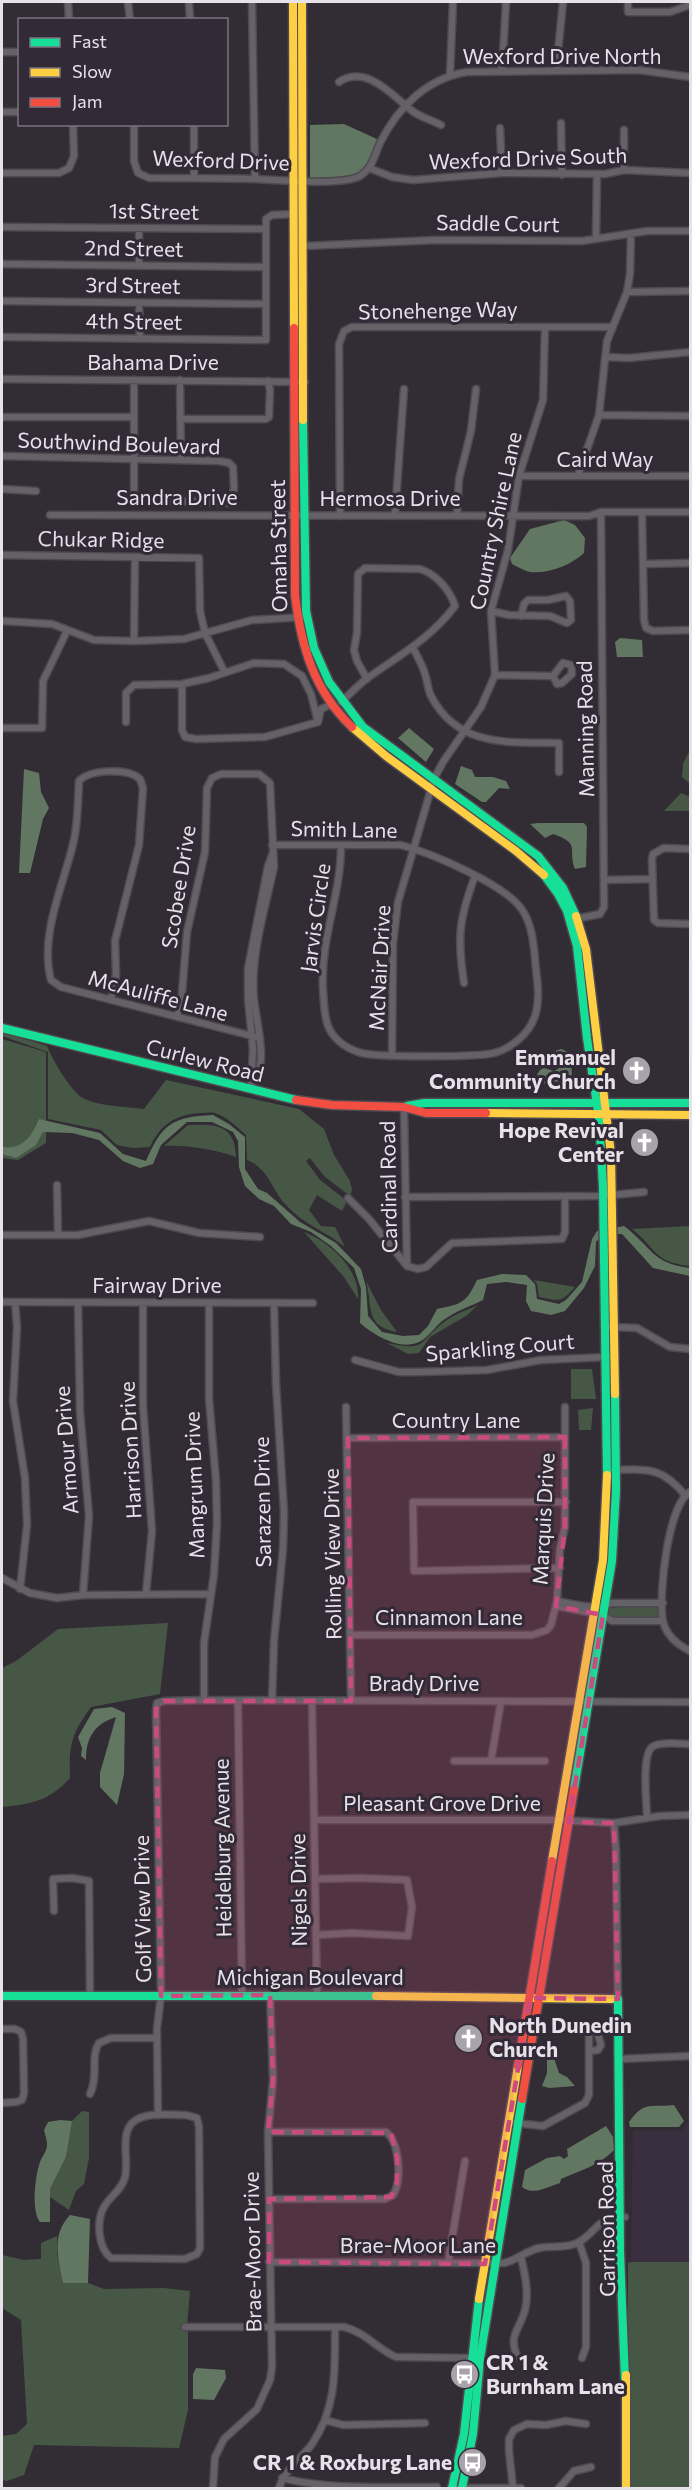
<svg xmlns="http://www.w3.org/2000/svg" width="692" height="2490" viewBox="0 0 692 2490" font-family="Commissioner,sans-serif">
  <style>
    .built { fill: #3a2f3f }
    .green { fill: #475745 }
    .water { fill: #627761 }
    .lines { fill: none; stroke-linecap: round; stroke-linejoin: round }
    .street-casing { stroke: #4f4a51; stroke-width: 9 }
    .fast-casing { stroke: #4f4a51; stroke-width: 11 }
    .slow-casing { stroke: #4f4a51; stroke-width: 11 }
    .jam-casing { stroke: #4f4a51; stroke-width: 11 }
    .street { stroke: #656267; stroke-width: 6 }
    .fast { stroke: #16e098; stroke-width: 8 }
    .slow { stroke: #ffcf43; stroke-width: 8 }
    .jam { stroke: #f24e42; stroke-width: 8 }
    .marked { fill: #cb4a7f; fill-opacity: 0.2; stroke: #cb4a7f; stroke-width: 4.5; stroke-dasharray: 12 8; stroke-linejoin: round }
    .labels { text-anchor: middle; stroke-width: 6; stroke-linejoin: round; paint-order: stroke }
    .street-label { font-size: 21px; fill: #e7e1ea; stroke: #332a37 }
    .poi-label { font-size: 21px; font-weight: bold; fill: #e7e1ea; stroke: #332a37; text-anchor: end }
  </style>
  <rect width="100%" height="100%" fill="#322d34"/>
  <path class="built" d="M688,963H690V1099H689Z
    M688,2098H690V2262H631L633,2131H681L688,2122Z"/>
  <path class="green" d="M690,750V784L682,777L683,764Z
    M681,793L690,797V811H664Z
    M2,1032L47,1046C53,1061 68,1086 80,1096C91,1106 129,1107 144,1109L166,1080L299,1109L324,1129L334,1155L350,1181L352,1190L350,1196L324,1176L310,1158L306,1161L320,1180L347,1201L342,1211L317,1195L309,1210L321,1226L335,1227L345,1247C327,1232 303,1224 287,1206C272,1191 269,1168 247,1160L246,1135C237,1127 227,1117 215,1113C211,1112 206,1113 201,1113C177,1114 160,1124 150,1147L133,1148L117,1145L101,1130L48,1119V1052L2,1036Z
    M2,1039L46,1052V1143L18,1160L2,1158Z
    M188,1125C215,1124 235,1124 236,1157C212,1149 189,1145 164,1146Z
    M690,1226V1266C652,1262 657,1248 632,1229Z
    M304,1232C330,1242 360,1269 358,1299L344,1277Z
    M534,1280L575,1287C561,1303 559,1301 539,1297L537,1284Z
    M366,1281L381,1310L397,1332C364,1326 373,1307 366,1281Z
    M478,1305L466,1316L430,1337L419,1353L408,1354L387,1343C429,1351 416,1344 444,1322C453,1315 467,1310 478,1305Z
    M571,1369H592L596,1399H571Z
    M593,1408L591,1430H579L578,1410Z
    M658,1605L661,1608V1617L658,1619H615L607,1614L608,1608Z
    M168,1623L160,1694L91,1707C71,1735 69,1744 70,1778C49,1801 32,1804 2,1807V1668L16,1661L58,1629Z
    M82,2111L89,2112V2158L84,2184L76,2191L69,2210L50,2197V2189L66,2157L71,2122Z
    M57,2236V2254L63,2283H88L104,2289L164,2288L190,2291L187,2325H183V2330H188V2410L179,2448L34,2445L24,2475L7,2481L2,2480V2436L16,2434L27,2424L21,2320L2,2308V2255L24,2260L41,2259V2243Z
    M631,2262H690V2488H628V2263Z"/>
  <path class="water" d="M344,124L379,140C375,148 372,160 367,167C355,181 327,177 310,178V125Z
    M564,520L575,525L585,538L584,553C571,565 549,574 530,572C525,571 518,567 512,564L510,558L530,529Z
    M620,638L642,640L643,657H617L615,642Z
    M409,728L434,749L426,762L398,738Z
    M461,766L472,770L475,777H493L506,781L510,789L499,788L486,802H482L455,784Z
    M24,769L39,773L41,792L49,808L43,819L30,873H19Z
    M538,823H584L587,827L586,867L575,869C567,849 582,844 553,834L545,838L530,824Z
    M561,1049L571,1053L572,1079C562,1084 554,1079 545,1084L539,1081L537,1075L540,1070L544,1068L554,1071L558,1069L560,1065L555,1055V1051Z
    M213,1115L229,1124L245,1137V1169L258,1189L267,1193L300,1222L336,1243L361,1269L366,1287L368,1316L382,1332L403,1336L419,1335L428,1326L437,1309C462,1304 466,1303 477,1280L502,1274L526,1275L535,1284L537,1299L559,1304L566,1300L582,1282L592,1239L597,1231L624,1226C651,1246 652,1264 690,1268V1276L653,1268L622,1234C611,1234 603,1234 596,1242L595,1266L584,1288L565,1311L551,1315L531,1311L526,1301L527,1285L506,1282L487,1284L483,1300C471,1306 456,1311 445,1319C437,1324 432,1333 424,1339C405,1354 375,1336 360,1323L361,1289L354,1268L331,1246L311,1232L291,1224L274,1206L259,1199L245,1186L239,1167L238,1141L233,1132L212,1122H187L161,1145L153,1164L140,1168L123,1161L99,1140L72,1133L43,1132L36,1145L16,1158L2,1154V1147C23,1150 32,1136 39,1119L100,1133L123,1154L146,1161C162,1124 172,1117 213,1115Z
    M112,1707L125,1713L124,1774L117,1805L100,1787V1773L116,1717C94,1724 86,1738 86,1760L81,1756L82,1748L78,1737L94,1709Z
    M552,2052L559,2073L567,2077L575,2086L549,2088L542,2086L547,2073V2055Z
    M674,2105L684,2121L679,2127H630L629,2122C645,2100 649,2108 674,2105Z
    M60,2120L72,2121L66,2157L50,2189V2222H40C31,2211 35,2176 40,2162C42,2156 47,2152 47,2144C47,2140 45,2135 44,2130L48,2122Z
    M606,2126L613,2137L614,2150C600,2165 579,2171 561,2179L560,2183C546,2187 534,2196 522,2187L525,2170L547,2158L560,2156L564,2159L568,2156L567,2149Z
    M70,2215L90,2219L88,2283H63C58,2258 51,2235 70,2215Z
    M196,2368L225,2370L226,2378L214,2400L193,2399V2374Z"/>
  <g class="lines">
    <defs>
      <path id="street" d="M68,2L69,20
        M128,2L130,20
        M189,2L190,20
        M252,2L255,179
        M628,2V12H670L690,5
        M2,52H20
        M502,71L506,2
        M556,71L563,2
        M450,75L453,2
        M339,82C366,64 392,95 411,110C419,117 432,120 441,125
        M2,112H20
        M561,123L562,175
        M134,124V161L138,173L149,178C185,178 220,178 255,179C278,180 342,186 360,176C373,168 375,153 381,141C399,106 428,78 467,72L639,70L690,77
        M194,124V178
        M500,128L502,173
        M624,130V170
        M369,168L392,177L413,180L502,173L605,174L624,170L690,173
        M2,173H59L69,168L74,156L73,124
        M2,227L266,229
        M596,238L597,174
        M305,246L436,240L582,241L647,231H690
        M2,264L266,267
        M139,266V228
        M627,292L690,291
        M2,301L265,304
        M139,303L140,339
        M2,337L266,340V219L272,215L294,214
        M605,357L629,358L690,352
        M2,379L305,382
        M134,380V494L138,500L232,503
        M180,380L181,460
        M599,415L690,416
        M2,417H134
        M181,419H266L269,417L270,390L268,381
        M2,456L219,461L229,463L233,467L234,487L232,503
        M578,475L599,415L607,341L627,292L630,274L631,234
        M519,476H690
        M2,489L36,491
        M642,512L644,620L646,628L653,631L690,630
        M50,515L589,516L601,512H690
        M395,515L404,389
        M457,515L459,479L471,431L476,389
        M340,516L339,344L344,331L352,327H611
        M2,555L199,558L200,611L205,633L224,671
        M644,564L690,563
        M491,611L509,615L550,616L567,623L571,620L570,601L566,596L548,600H528L524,604L521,616
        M2,621L52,624L94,640L134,641L184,639L252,620L305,617
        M134,641L135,557
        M413,648C418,658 424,667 426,678C428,684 428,690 431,696C458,748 509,742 559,743V772
        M495,675L553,676L563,663L571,665L572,674L562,683L557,684L553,676
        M182,684V730L185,737L196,739L265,737L318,722L321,709L330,705
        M341,702C350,694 359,684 369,677C400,655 432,637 455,606C450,590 436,574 420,569L365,568L358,574L357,633L354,650L357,661L367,679
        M126,722V693L134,685L182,684L209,678L254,663L284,664L302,676L311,694L318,722
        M2,728H42L43,681L67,631
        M272,845H401C431,853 507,885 523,911C535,930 534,957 537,978C540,1002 538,1024 518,1040C511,1046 503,1051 494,1053C478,1057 373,1058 358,1052C346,1048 333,1039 328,1026C324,1015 324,1003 323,990C320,938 341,896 341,846
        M690,849L664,848L653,854L652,860L654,920L658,923L690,924
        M604,880L652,879
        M575,919L600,914L604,907L601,512
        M464,983C457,937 459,919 475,876
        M111,1000L116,975L115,941L139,845L143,788L140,779C128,768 90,769 79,781C78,800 78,821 74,840C64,885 39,934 51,980L61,987L260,1038
        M177,1017L182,993L187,932L205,852L207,788L212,778L221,774H259L270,783L274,867C265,909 250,956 254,999C256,1022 270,1067 252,1084
        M392,1055L393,944L398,902L434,779L443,762L481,707L495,675L491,611L508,550L519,476L543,400L545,327
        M251,1087L253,1049L248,999V968L268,866L272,855
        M404,1107L407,1266
        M57,1185L58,1235
        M405,1197L603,1196L644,1192
        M348,1198L369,1219L407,1266L418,1269L426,1267L452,1243L562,1239L565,1232V1197
        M2,1235H78L149,1221L199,1233L260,1237
        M2,1302L313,1303
        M15,1302L17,1327L13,1401L25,1478L27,1525L20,1589
        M78,1303L80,1412L89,1516L83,1595
        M143,1303V1405L152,1531L146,1594
        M611,1327L637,1328L670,1347L690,1349
        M355,1360L399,1372H417L487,1370L541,1360L607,1357
        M346,1407L351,1701
        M348,1438L565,1437
        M614,1470C648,1469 662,1467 685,1495
        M690,1492C668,1504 658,1596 663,1621C666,1635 678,1645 690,1651
        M560,1568L414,1571L413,1502H566
        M2,1578L30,1593L57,1598L83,1595L211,1594
        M557,1601C573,1604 596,1611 611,1603H663
        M556,1606L603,1615L612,1621H663
        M350,1635H532L547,1630L551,1625L557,1601L560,1549L565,1527V1407
        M204,1700V1643L214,1574L217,1523L216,1481L209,1398V1303
        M238,1701L242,1995
        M272,1701L274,1641L283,1549L284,1512L276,1384L274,1303
        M312,1701L317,1995
        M454,1761H545
        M491,1761L501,1701
        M647,1818C647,1804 641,1757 652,1747C660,1741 681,1744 690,1744
        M314,1820H560L614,1823L660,1816L690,1815
        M614,1823L616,1850L618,1999
        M316,1879L361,1878L407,1880L412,1907L408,1936L352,1933L316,1935
        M54,1911L53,1879L72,1878L89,1881L90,1996
        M2,2029H15L21,2032L23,2039L24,2093L22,2100L16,2102L2,2103
        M619,2059L690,2056
        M90,2094C99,2075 90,2057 99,2043L111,2038H157
        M158,2115L157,2028L161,1996L156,1709L157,1703L164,1701L204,1700L690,1702
        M186,2115L197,2118L199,2127L200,2248L197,2254L185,2259L111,2258C98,2248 96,2221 104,2207C110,2196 122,2190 125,2177C129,2160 120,2136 132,2123C144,2111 171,2115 186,2115Z
        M515,2123L543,2126L585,2103L589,2095V2051L598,2050L601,2045L597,2031L589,2028V2051
        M268,2132H386C400,2143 402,2181 393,2195L385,2199H269
        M579,2242L586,2263V2347L582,2358
        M269,2262L504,2263C517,2260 526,2251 539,2248C551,2245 565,2249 577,2243C597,2233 596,2216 625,2217
        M448,2263L465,2161
        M185,2327H344C365,2332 376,2348 396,2357L473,2358
        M517,2356C508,2335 520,2329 525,2310C529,2295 525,2273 521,2258
        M325,2420L343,2425L425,2423
        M282,2478C330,2490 387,2487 437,2487
        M213,2488L215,2457L224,2439L257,2409L270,2380L272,2367L268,2132L273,2080L270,1995
        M279,2488C284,2470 301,2459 312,2444C337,2408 335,2369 335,2327
        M452,2488H521
        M513,2488L509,2451V2439L514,2430L527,2424L546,2425L566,2421L586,2424
        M559,2488L574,2471L591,2467"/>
      <path id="fast" d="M303,420L306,611L314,648L329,682L363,727L538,856L563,888L576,916
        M544,875L558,894L567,911L577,946L587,1038L599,1118L603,1186L607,1475
        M2,1028L296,1100
        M407,1106L424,1103H690
        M574,1789L612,1561L616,1490L615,1394
        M2,1996H376
        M611,1999H618L620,2252L625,2380
        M452,2488L464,2434L479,2299
        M462,2488L473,2434L480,2359L522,2099"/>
      <path id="slow" d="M293,2L294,328
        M302,2L303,420
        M352,727L386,756L516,851L544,875
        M576,916L586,949L611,1154L615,1394
        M486,1113L690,1115
        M552,1861L603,1560L607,1475
        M376,1996L611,1999
        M479,2299L518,2066
        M626,2375V2488"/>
      <path id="jam" d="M294,328L295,595C301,646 314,691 352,727
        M296,1100L332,1105L404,1107L426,1113H486
        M518,2066L552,1861
        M522,2099L574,1789"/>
    </defs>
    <use href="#street" class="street-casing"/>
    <use href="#fast" class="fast-casing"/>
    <use href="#slow" class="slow-casing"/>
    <use href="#jam" class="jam-casing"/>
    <use href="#street" class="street"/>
    <use href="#fast" class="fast"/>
    <use href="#slow" class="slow"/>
    <use href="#jam" class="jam"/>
  </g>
  <path class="marked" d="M565,1437V1527L556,1606L603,1615L569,1822L614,1823L618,1999L530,1998L485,2264L269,2262V2199L391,2197L397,2182V2158L391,2133L268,2132L273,2080L270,1995L161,1996L156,1709L164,1701H351L348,1438Z"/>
  <defs>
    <symbol id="church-disc" viewBox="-11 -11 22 22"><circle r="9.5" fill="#a8a2aa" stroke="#332a37"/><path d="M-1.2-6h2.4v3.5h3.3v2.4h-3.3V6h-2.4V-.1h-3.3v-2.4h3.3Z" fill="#fff"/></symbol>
    <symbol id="bus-disc" viewBox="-11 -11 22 22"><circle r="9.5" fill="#a8a2aa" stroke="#332a37"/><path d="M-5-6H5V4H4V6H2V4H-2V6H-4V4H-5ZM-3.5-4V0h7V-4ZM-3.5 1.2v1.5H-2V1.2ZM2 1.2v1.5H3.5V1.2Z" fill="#fff"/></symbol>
  </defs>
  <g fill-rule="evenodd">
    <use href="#church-disc" x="620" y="1054" width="33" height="33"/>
    <use href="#church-disc" x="628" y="1126" width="33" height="33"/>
    <use href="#church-disc" x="452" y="2022" width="33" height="33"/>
    <use href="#bus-disc" x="448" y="2358" width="33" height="33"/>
    <use href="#bus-disc" x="456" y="2446" width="33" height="33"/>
  </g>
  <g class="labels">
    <g class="street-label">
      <text x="562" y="64">Wexford Drive North</text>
      <text transform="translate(528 159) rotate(-2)" y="7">Wexford Drive South</text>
      <text transform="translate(221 161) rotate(2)" y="7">Wexford Drive</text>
      <text transform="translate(154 212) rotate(1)" y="7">1st Street</text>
      <text transform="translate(498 224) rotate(1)" y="7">Saddle Court</text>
      <text transform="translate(134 249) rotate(1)" y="7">2nd Street</text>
      <text transform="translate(133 286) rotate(1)" y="7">3rd Street</text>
      <text transform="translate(438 311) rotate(-1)" y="7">Stonehenge Way</text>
      <text transform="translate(134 322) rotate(1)" y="7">4th Street</text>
      <text x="153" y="370">Bahama Drive</text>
      <text transform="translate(119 444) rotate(2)" y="7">Southwind Boulevard</text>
      <text x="605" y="467">Caird Way</text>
      <text x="177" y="505">Sandra Drive</text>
      <text x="390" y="506">Hermosa Drive</text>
      <text transform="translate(496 521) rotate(-78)" y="7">Country Shire Lane</text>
      <text transform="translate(101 540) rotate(1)" y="7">Chukar Ridge</text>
      <text transform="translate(279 546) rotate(-91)" y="7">Omaha Street</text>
      <text transform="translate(586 729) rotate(-91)" y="7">Manning Road</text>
      <text transform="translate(344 830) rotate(1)" y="7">Smith Lane</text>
      <text transform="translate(179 887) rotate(-81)" y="7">Scobee Drive</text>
      <text transform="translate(316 918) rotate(-82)" y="7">Jarvis Circle</text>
      <text transform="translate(380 968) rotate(-87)" y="7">McNair Drive</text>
      <text transform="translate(158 996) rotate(15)" y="7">McAuliffe Lane</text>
      <text transform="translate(205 1061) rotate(14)" y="7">Curlew Road</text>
      <text transform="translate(389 1187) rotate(-91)" y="7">Cardinal Road</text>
      <text x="157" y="1293">Fairway Drive</text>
      <text transform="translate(500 1348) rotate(-5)" y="7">Sparkling Court</text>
      <text x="456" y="1428">Country Lane</text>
      <text transform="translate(67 1450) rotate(-94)" y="7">Armour Drive</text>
      <text transform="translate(131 1450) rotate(-93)" y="7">Harrison Drive</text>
      <text transform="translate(195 1485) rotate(-92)" y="7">Mangrum Drive</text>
      <text transform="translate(263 1502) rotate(-91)" y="7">Sarazen Drive</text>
      <text transform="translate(544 1519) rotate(-87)" y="7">Marquis Drive</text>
      <text transform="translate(333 1554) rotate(-91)" y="7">Rolling View Drive</text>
      <text x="449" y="1625">Cinnamon Lane</text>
      <text x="424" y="1691">Brady Drive</text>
      <text x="442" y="1811">Pleasant Grove Drive</text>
      <text transform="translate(223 1848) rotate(-91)" y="7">Heidelburg Avenue</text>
      <text transform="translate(299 1890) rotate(-91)" y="7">Nigels Drive</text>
      <text transform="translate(143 1909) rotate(-91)" y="7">Golf View Drive</text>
      <text x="310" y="1985">Michigan Boulevard</text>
      <text transform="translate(607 2229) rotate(-91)" y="7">Garrison Road</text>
      <text x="418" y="2253">Brae-Moor Lane</text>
      <text transform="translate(253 2252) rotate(-91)" y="7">Brae-Moor Drive</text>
    </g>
    <g class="poi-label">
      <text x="616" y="1065">Emmanuel<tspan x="616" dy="24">Community Church</tspan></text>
      <text x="624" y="1138">Hope Revival<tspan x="624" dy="24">Center</tspan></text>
      <text x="489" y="2033" text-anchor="start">North Dunedin<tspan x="489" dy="24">Church</tspan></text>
      <text x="486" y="2370" text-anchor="start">CR 1 &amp;<tspan x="486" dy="24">Burnham Lane</tspan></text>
      <text x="452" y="2470">CR 1 &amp; Roxburg Lane</text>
    </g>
  </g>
  <rect width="692" height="2490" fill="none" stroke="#e7e1ea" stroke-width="6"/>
  <rect x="18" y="18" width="210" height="108" fill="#332a37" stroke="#7b737f" stroke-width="1.5"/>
  <rect x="30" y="38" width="30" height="9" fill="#16e098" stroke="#7b737f" stroke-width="1.5"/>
  <text x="72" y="48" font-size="18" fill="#e7e1ea">Fast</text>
  <rect x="30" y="68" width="30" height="9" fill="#ffcf43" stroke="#7b737f" stroke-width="1.5"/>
  <text x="72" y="78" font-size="18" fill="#e7e1ea">Slow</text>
  <rect x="30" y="98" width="30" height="9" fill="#f24e42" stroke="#7b737f" stroke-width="1.5"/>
  <text x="72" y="108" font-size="18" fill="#e7e1ea">Jam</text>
</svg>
